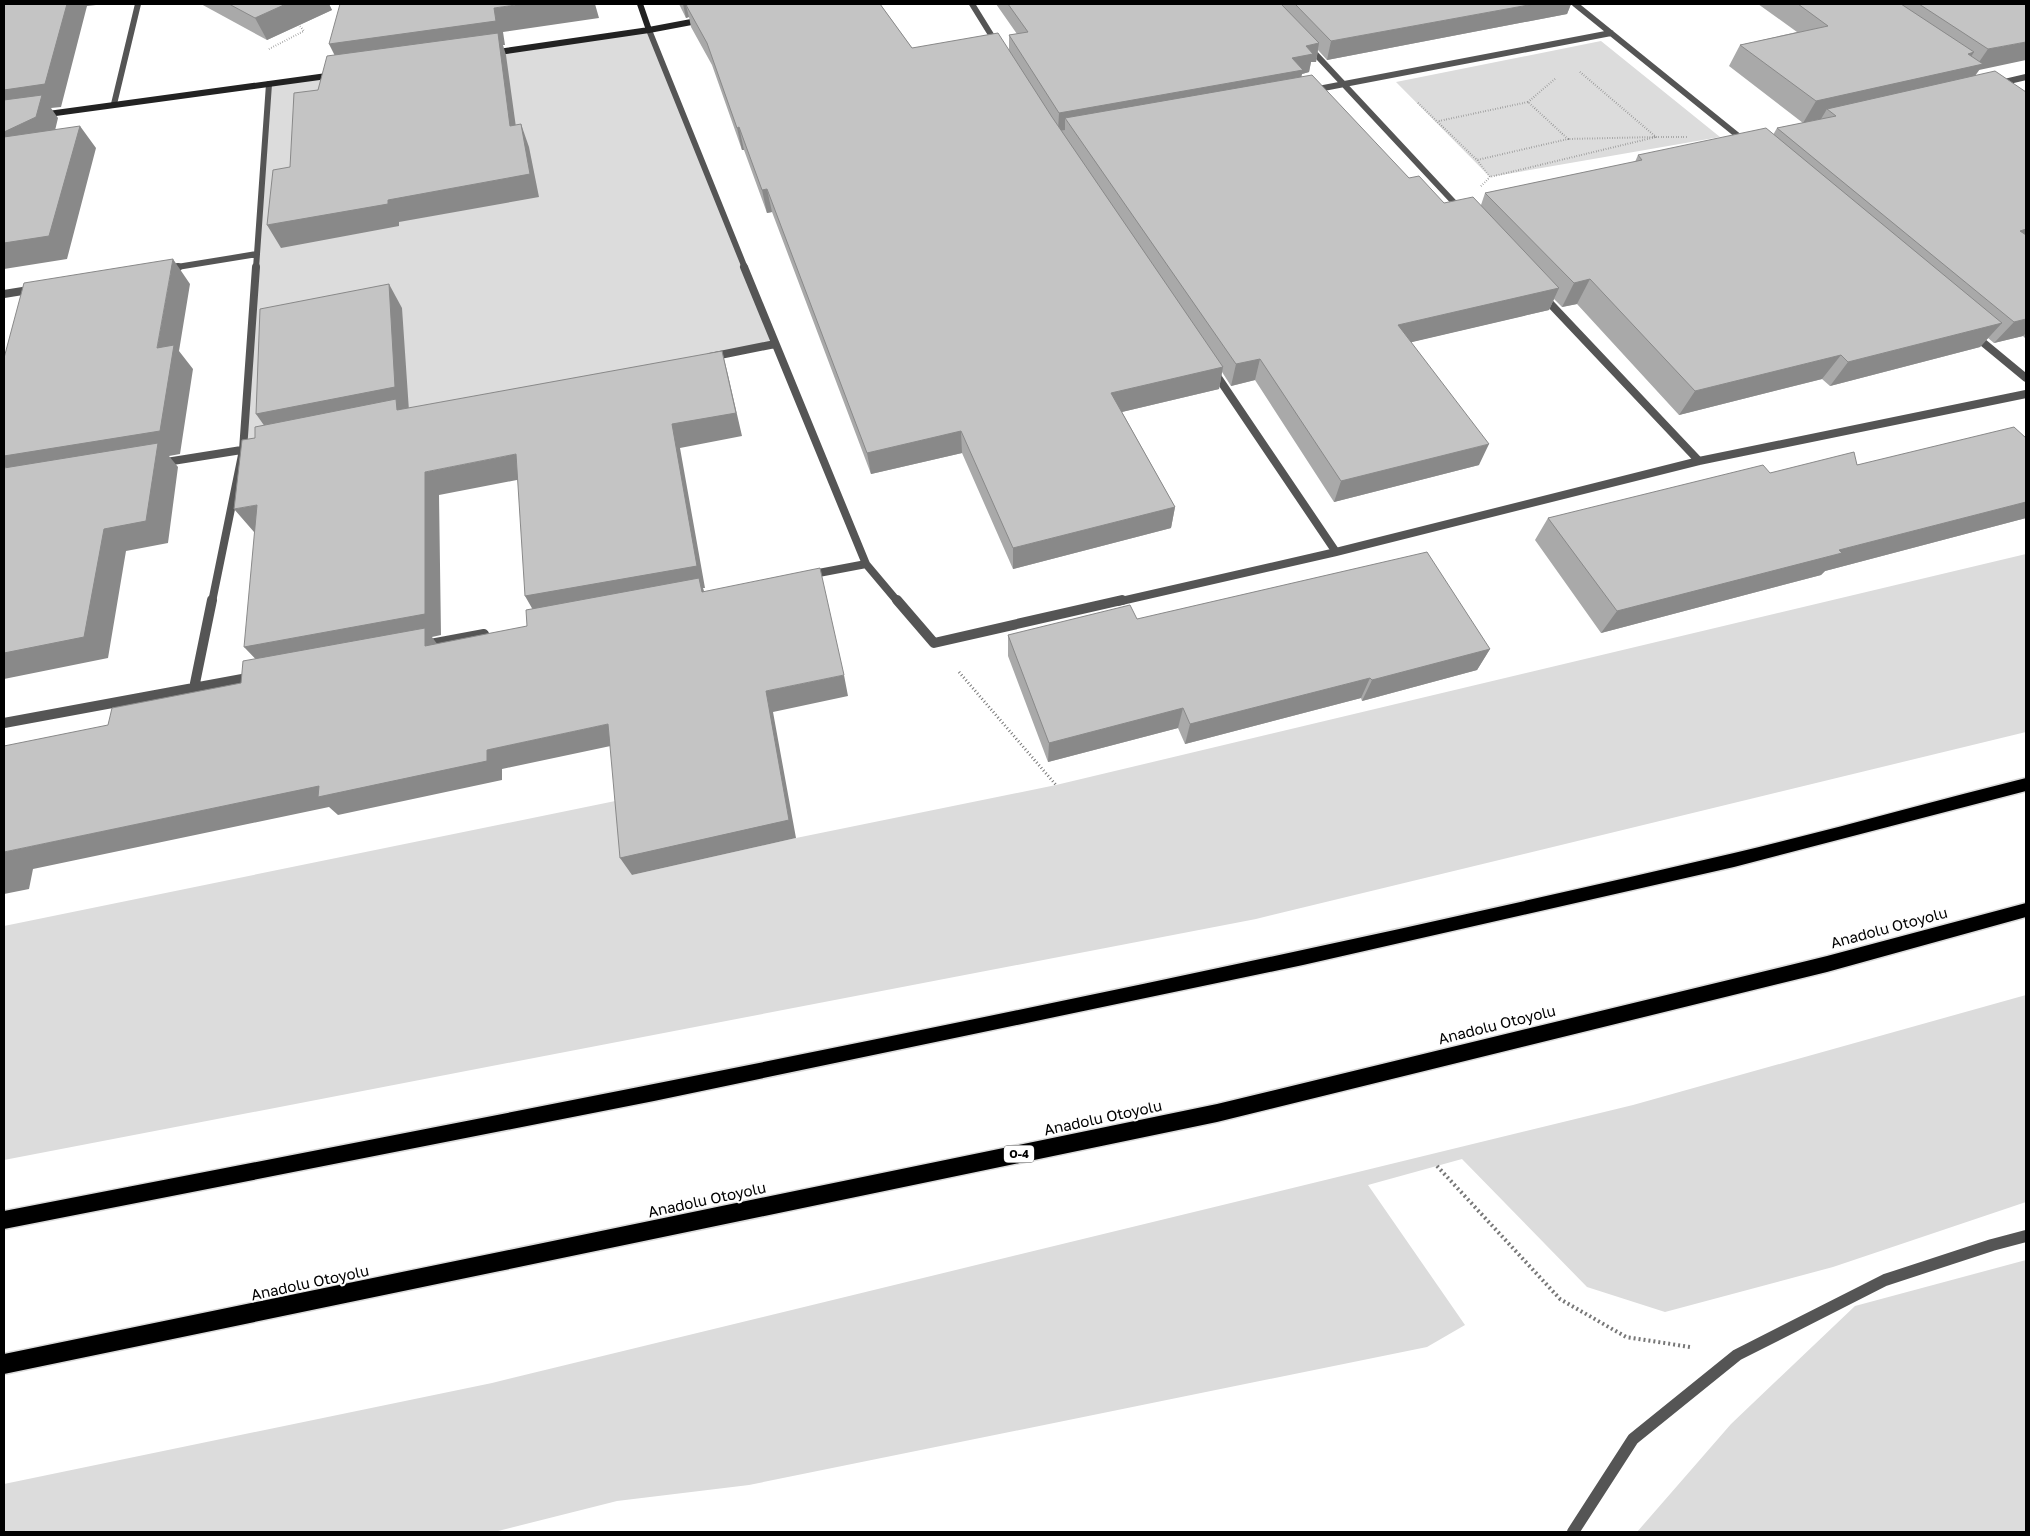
<svg xmlns="http://www.w3.org/2000/svg" width="2030" height="1536" viewBox="0 0 2030 1536" font-family="'Golos Text',sans-serif">
  <style>
    .green { fill: #dcdcdc }
    .lines { fill: none; stroke-linecap: round; stroke-linejoin: round }
    .motorway-casing { stroke: #dbdbdb; stroke-width: 3 }
    .path-far2 { stroke: #777; stroke-width: 2; stroke-dasharray: 0.5 2; stroke-linecap: butt }
    .path-far1 { stroke: #777; stroke-width: 3; stroke-dasharray: 1 2.5; stroke-linecap: butt }
    .path { stroke: #777; stroke-width: 4; stroke-dasharray: 2 3; stroke-linecap: butt }
    .service { stroke: #555; stroke-width: 12 }
    .minor-far2 { stroke: #555; stroke-width: 6 }
    .minor-far1 { stroke: #555; stroke-width: 8 }
    .minor { stroke: #555; stroke-width: 10 }
    .secondary { stroke: #222; stroke-width: 6 }
    .motorway { fill: #000; fill-rule: evenodd }
    .wall { fill: #a9a9a9 }
    .shaded-wall { fill: #898989 }
    .building { fill: #c4c4c4; stroke: #898989 }
    .labels { text-anchor: middle; stroke-width: 4; stroke-linejoin: round; paint-order: stroke }
    .shield { fill: #fff; stroke: #4c4c4c; stroke-width: 1 }
    .shield-label { font-size: 11px; font-weight: bold; fill: #000 }
    .near-street-label { font-size: 15px; fill: #000; stroke: #fff }
  </style>
  <rect width="100%" height="100%" fill="#fff"/>
  <path class="green" d="M649,30L775,344L243,450L269,84Z
    M1601,41L1720,137L1490,177L1396,82Z
    M2026,554V732L1256,919L4,1160V926L625,799L632,875L796,838L1056,785Z
    M2026,995V1202L1833,1267L1665,1312L1587,1287L1462,1159L1368,1185L1465,1325L1427,1347L749,1485L617,1501L494,1532H4V1484L492,1383L1633,1105Z
    M2026,1260V1532H1637L1731,1424L1855,1306Z"/>
  <g class="lines">
    <defs>
      <path id="motorway" d="M2026,778V791L1734,867L1303,965L654,1101L4,1229V1211C582,1099 1161,987 1734,853C1832,830 1929,802 2026,778Z
        M2026,903V917L1827,972L1217,1122L4,1374V1354L1217,1104L1827,956Z"/>
    </defs>
    <use href="#motorway" class="motorway-casing"/>
    <path class="path-far2" d="M269,49L304,31L299,25
      M1580,72L1656,137H1687
      M1528,102L1556,78
      M1418,103L1477,160L1490,177L1656,137L1568,139
      M1439,121L1528,102L1568,139L1477,160
      M1481,186L1490,177"/>
    <path class="path-far1" d="M959,672L1056,785"/>
    <path class="path" d="M1437,1166L1560,1299L1626,1337L1690,1347"/>
    <path class="service" d="M1573,1532L1633,1439L1737,1355L1885,1280L1992,1245L2026,1236"/>
    <path class="minor-far2" d="M972,4L998,46
      M1575,4L1747,143
      M649,30L745,268
      M1308,46L1462,211
      M1996,84L2026,77
      M1313,90L1611,33
      M114,104L138,4
      M171,268L257,254
      M256,268L269,84"/>
    <path class="minor-far1" d="M744,267L866,564L898,602
      M165,269L178,267
      M4,294L35,289
      M1543,296L1699,461
      M1974,335L2026,378
      M710,357L775,344
      M1213,370L1336,552
      M160,463L254,448
      M808,575L866,564
      M212,602L243,450L256,267
      M1117,602L1336,552L1699,461L2026,394"/>
    <path class="minor" d="M897,600L934,643L1122,600
      M425,645L484,634
      M194,688L212,600
      M4,723L253,677"/>
    <path class="secondary" d="M640,4L649,30
      M492,53L649,30L702,20
      M41,115L334,75"/>
    <use href="#motorway" class="motorway"/>
  </g>
  <path class="wall" d="M201,4H329L332,10L267,40Z
    M679,4H880L912,48L1009,50V35L1017,34L996,4H1571L1567,14L1327,60L1318,50L1316,62H1311L1309,72L1302,74L1301,76L1409,178L1444,203L1481,205L1485,193L1635,162L1638,155L1773,135L1777,128L1803,123L1729,66L1740,45L1797,32L1758,4H2026L1975,76L2026,92V339L2023,336L1994,343L1988,338L1980,347L1830,386L1822,379L1679,415L1577,304L1562,307L1554,299L1549,310L1411,342L1479,465L1334,502L1255,380L1231,386L1222,372L1219,389L1122,412L1175,507L1171,528L1013,569L962,453L871,474L772,212L767,213L744,150H742L712,65L691,27L689,17L686,18Z
    M2026,438V518L1825,571L1821,575L1601,633L1535,540L1548,518L1770,473L1857,465Z
    M1137,619L1490,649L1477,670L1362,701L1361,698L1185,744L1178,728L1048,762L1008,656V635Z"/>
  <path class="shaded-wall" d="M67,4H97L96,5L87,6L61,107L51,108L58,118L53,139L4,157V90Z
    M286,4H329L332,10L267,40L255,18Z
    M523,4H595L599,18L503,32L505,45H503L506,55L519,149L341,68L329,44L494,8Z
    M683,4H759L686,5L689,17L686,18Z
    M1534,4H1571L1567,14L1327,60L1331,41Z
    M2026,42V60L1979,70L1968,85L1827,109L1821,119L1803,123L1816,101L1968,54L1974,52L1964,68L1977,65L1988,49Z
    M1319,43L1316,62H1311L1309,72L1302,74L1299,88L1065,118V130L1058,131L1059,113L1292,58L1306,46Z
    M521,124L529,147L539,197L399,222V226L281,248L267,225L388,200Z
    M80,126L96,148L67,259L4,269V243Z
    M739,127L744,150H742L737,128Z
    M767,189L772,212L767,213L762,190Z
    M2026,229V247L2020,231Z
    M173,259L190,284L179,351L193,369L180,454L169,456L178,467L168,543L126,551L108,658L4,679V653L19,481L4,466V456L157,348Z
    M1590,279L1577,304L1562,307L1574,283Z
    M389,284L402,308L409,411L273,438L256,414Z
    M1559,288L1549,310L1391,347L1398,325Z
    M2026,319V333L2023,336L1994,343L2014,322Z
    M2002,323L1980,347L1830,386L1848,362Z
    M722,351L728,375L742,436L680,448L705,588H703L707,600L537,617L525,596L672,424Z
    M1841,355L1822,379L1679,415L1695,391Z
    M1260,359L1255,380L1231,386L1236,364Z
    M1223,367L1219,389L1109,415L1111,393Z
    M961,431L962,453L871,474L867,453Z
    M1489,444L1479,465L1334,502L1341,481Z
    M516,454L527,478L439,495L441,635L432,637L441,649L264,668L244,647L425,472Z
    M2026,502V518L1825,571L1821,575L1601,633L1617,611L1839,550Z
    M257,505L276,528L254,532L234,509Z
    M1175,507L1171,528L1013,569V548Z
    M1490,649L1477,670L1362,701L1372,680Z
    M844,675L848,696L773,712L796,838L632,875L620,858L766,691Z
    M1370,678L1361,698L1185,744L1190,724Z
    M1183,708L1178,728L1048,762L1049,743Z
    M608,724L620,744L502,769V780L338,815L329,807L33,869L29,889L4,894V852Z"/>
  <path class="building" d="M4,4H67L45,84L4,90Z
    M229,4H286L255,18Z
    M340,4H523L494,8L496,21L329,44Z
    M691,4H880L912,48L998,33L1052,117L1223,367L1111,393L1175,507L1013,548L961,431L867,453L767,189L762,190L739,127L737,128L707,43L686,5Z
    M1008,4H1281L1319,43L1306,46L1313,54L1292,58L1303,70L1059,113L1009,35L1028,32Z
    M1295,4H1534L1331,41Z
    M1798,4H1901L1974,52L1968,54L1983,64L1816,101L1740,45L1828,26Z
    M1919,4H2026V42L1988,49Z
    M498,33L510,126L521,124L530,174L388,200V204L267,225L273,170L290,167L294,93L318,90L327,56Z
    M1995,71L2026,92V229L2020,231L2026,235V319L2014,322L1777,128L1836,116L1827,109Z
    M1312,75L1409,178L1419,176L1444,203L1473,197L1559,288L1398,325L1489,444L1341,481L1260,359L1236,364L1065,118Z
    M42,95L36,117L4,132V100Z
    M80,126L49,236L4,243V137Z
    M1766,128L2002,323L1848,362L1841,355L1695,391L1590,279L1574,283L1485,193L1642,160L1638,155Z
    M173,259L157,348L174,345L160,431L4,456V358L24,283Z
    M389,284L395,387L256,414L260,309Z
    M722,351L736,413L672,424L697,566L525,596L516,454L425,472V614L244,647L257,505L234,509L242,440L255,438V427L396,399L397,410Z
    M2014,427L2026,438V502L1839,550L1842,553L1617,611L1548,518L1763,465L1770,473L1854,452L1857,465Z
    M158,443L146,521L104,529L84,637L4,653V468Z
    M1427,552L1490,649L1372,680L1370,678L1190,724L1183,708L1049,743L1008,635L1130,605L1137,619Z
    M820,568L844,675L766,691L789,820L620,858L608,724L487,750V761L318,797L319,786L4,852V746L108,725L112,708L241,683L243,661L425,628V646L527,626L526,610L699,578L702,592Z"/>
  <g class="labels">
    <rect class="shield" x="1004" y="1145.5" width="30" height="17" rx="4"/>
    <g class="shield-label">
      <text x="1019" y="1158">O-4</text>
    </g>
    <g class="near-street-label">
      <text transform="translate(1889 928) rotate(-15)" y="5">Anadolu Otoyolu</text>
      <text transform="translate(1497 1025) rotate(-14)" y="5">Anadolu Otoyolu</text>
      <text transform="translate(1103 1118) rotate(-12)" y="5">Anadolu Otoyolu</text>
      <text transform="translate(707 1200) rotate(-12)" y="5">Anadolu Otoyolu</text>
      <text transform="translate(310 1283) rotate(-12)" y="5">Anadolu Otoyolu</text>
    </g>
  </g>
  <rect width="2030" height="1536" fill="none" stroke="#000000" stroke-width="10"/>
</svg>
